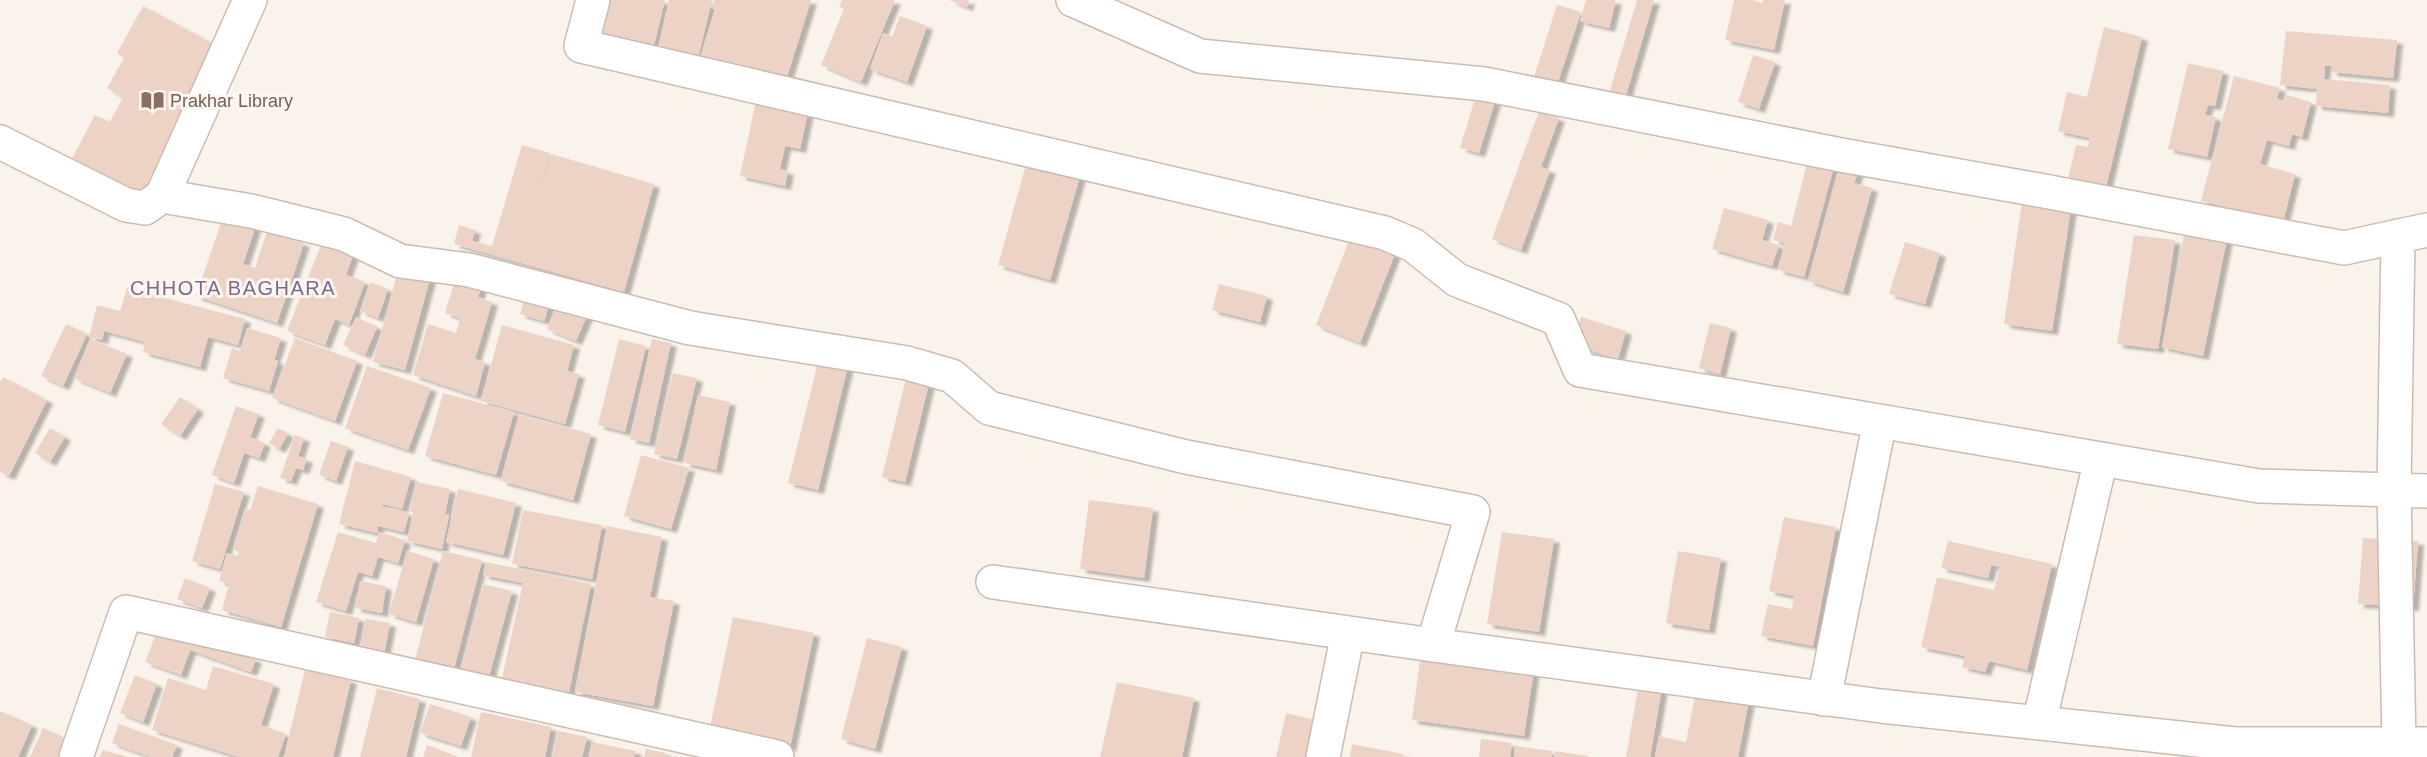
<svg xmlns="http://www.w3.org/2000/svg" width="2427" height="757" viewBox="0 0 2427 757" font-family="Helvetica,sans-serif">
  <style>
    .building { fill: #edd2c6; filter: url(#shadow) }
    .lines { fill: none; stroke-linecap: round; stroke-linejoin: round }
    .street-casing { stroke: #ccbbb2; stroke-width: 36 }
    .street { stroke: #fff; stroke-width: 33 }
    .labels { text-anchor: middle; stroke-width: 6; stroke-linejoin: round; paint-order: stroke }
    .education-label { font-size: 18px; fill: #785e54; stroke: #fdf7f2; text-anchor: start }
    .neighbourhood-label { font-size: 20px; letter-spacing: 1.5px; fill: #7e698e; stroke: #fdf7f2 }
  </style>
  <defs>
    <filter id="shadow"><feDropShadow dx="6" dy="4" stdDeviation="1.5" flood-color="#0004"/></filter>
  </defs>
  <rect width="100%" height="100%" fill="#faf3eb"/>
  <path class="building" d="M600,0H665L653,49L592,35Z
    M669,0H712L697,62L657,53Z
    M714,0H811L785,83L700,58L715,9L711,8Z
    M842,0H895L861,82L821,65L844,9L839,7Z
    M949,0H969L967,7Z
    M1586,0H1616L1609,28L1580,21Z
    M1637,0H1654L1624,102L1608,97Z
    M1734,0H1752L1763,3V0H1785L1774,50L1725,40Z
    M1557,5L1581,12L1556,88L1533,80Z
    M143,6L225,50L143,201L70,162L95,115L110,122L123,97L107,88L124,58L117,53Z
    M900,16L927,26L907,82L870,69L883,33L892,37Z
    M2104,27L2142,37L2106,187L2068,178L2076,145L2088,147L2090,138L2058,131L2067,92L2087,97Z
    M2286,31L2397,40L2393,78L2331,72L2332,66H2325L2324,79L2390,85L2388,113L2316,106L2317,89L2280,85Z
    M1753,55L1775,62L1759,109L1738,102Z
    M2188,63L2223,71L2215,106L2208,105L2205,115L2216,117L2207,157L2168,149Z
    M2234,76L2280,88L2277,99L2285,101L2287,95L2311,102L2302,137L2292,134L2289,146L2267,140L2260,164L2295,174L2283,222L2232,218L2235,209L2201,201Z
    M1477,92L1496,98L1479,153L1460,148Z
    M757,96L809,107L800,149L785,146L780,169L788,171L785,186L740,176Z
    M1539,111L1559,118L1541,167L1550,170L1521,250L1492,239Z
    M522,145L550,153L535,205L551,154L654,184L624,292L454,244L459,225L475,230L472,241L492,246Z
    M1810,152L1836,159L1804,277L1778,270L1785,243L1773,240L1778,222L1791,226Z
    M1027,161L1080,176L1050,280L998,265Z
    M1839,167L1858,172L1854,183L1872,188L1843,292L1808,281Z
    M2023,195L2072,202L2052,331L2004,324Z
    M1724,208L1768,220L1762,240L1779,245L1772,266L1712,249Z
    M224,214L256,225L243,264L255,268L267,231L304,243L277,323L196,296Z
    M2186,225L2228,234L2203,356L2162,347Z
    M1352,233L1396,251L1360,343L1316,325Z
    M2134,235L2175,240L2158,349L2117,344Z
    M323,240L354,252L346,275L365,282L349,325L335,319L325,345L287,331Z
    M1905,242L1940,253L1925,304L1889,294Z
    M399,267L431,275L405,370L373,362Z
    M457,273L483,281L478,297L492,302L475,359L485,362L476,396L413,375L428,324L456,333L460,318L445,313Z
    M370,282L388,289L378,318L360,311Z
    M1219,284L1267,296L1260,322L1212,310Z
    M127,288L245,319L238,345L208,337L200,367L143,352L145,342L104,331L102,340L89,337L97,305L120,311Z
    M528,289L552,297L544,321L520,314Z
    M560,299L589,311L576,341L547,329Z
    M356,317L377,327L365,355L343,345Z
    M1581,317L1626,331L1618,359L1572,344Z
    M1710,323L1731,328L1720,374L1699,368Z
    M66,324L87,334L63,386L41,376Z
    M502,325L574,345L567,371L579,374L565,424L481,401Z
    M247,328L281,338L274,360L278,361L269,391L223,378L232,348L240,351Z
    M295,338L357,361L335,421L272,398Z
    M90,339L127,354L110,393L74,378Z
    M619,339L646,346L625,432L598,425Z
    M652,339L671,343L649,443L630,439Z
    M820,354L849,361L818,490L788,483Z
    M367,366L431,388L408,450L345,428Z
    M673,373L697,378L677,459L654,454Z
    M907,374L930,379L905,482L882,477Z
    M3,377L47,400L9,476L0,472V382Z
    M443,393L514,412L496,475L425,456Z
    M698,395L730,402L716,470L684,463Z
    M180,397L198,409L180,436L161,424Z
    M236,406L259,414L250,437L265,443L259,458L244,453L234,483L212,475Z
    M519,415L591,434L573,500L501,481Z
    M50,428L65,437L50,462L35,453Z
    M278,428L288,434L279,449L269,443Z
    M295,435L304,438L298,456L307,459L303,470L296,468L291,481L280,478Z
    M331,441L348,447L336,481L319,475Z
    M641,455L689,468L671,529L624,516Z
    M355,461L411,477L402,509L383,504L382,506L409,513L404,532L378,526L377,533L339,524Z
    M416,482L450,489L445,514L449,515L442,549L407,541L413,512H410Z
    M215,484L244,492L220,569L192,561Z
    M258,486L318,504L281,627L222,610L229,584L219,581L227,553L237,556L239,552L233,550L245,509L250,510Z
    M458,489L516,503L503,555L446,542Z
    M1089,500L1153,508L1144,578L1080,569Z
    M523,510L602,525L592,579L512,564Z
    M1784,517L1836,527L1813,646L1761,636L1768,604L1792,609L1794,596L1769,591Z
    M607,526L662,537L650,597L674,601L653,706L575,692Z
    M338,532L376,543L379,532L405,540L398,563L378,557L372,576L358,572L346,611L316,602Z
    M1502,532L1554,539L1539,632L1487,624Z
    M2363,538L2418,541L2413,607L2358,604Z
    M1948,541L2052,564L2027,670L1989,661L1985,672L1962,667L1965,656L1921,647L1937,577L1994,590L2000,567L1991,565L1988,578L1941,568Z
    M407,551L434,559L416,622L389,614Z
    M443,551L482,560L454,669L415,660Z
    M1678,551L1721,558L1709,630L1666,623Z
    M486,562L591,584L569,692L502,678L523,583L483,575Z
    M185,578L210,588L202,608L177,599Z
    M360,581L386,586L382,613L355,608Z
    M483,584L512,591L488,680L460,673Z
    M330,612L359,618L354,643L325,637Z
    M733,617L814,633L790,748L709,732Z
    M366,619L390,623L383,659L359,654Z
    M159,626L256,659L251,672L190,650L181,675L145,662Z
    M867,638L902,647L875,749L841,739Z
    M1422,645L1535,662L1524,736L1412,720Z
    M1643,660L1666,664L1650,757H1626Z
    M213,666L274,684L261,725L286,734L278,757H239L152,730L168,678L206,690Z
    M305,669L351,680L333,757H284Z
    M1700,670L1753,679L1738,757H1655L1659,736L1686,742Z
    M135,675L157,684L143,722L120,713Z
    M1117,682L1194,698L1182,757H1100Z
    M377,688L420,699L406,757H360Z
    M430,704L471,717L461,746L420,733Z
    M0,711L32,725L18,757H0Z
    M481,712L551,727L545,757H471Z
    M1286,713L1332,724L1324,757H1276Z
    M119,724L177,745L172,757H151L112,743Z
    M43,728L72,741L65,757H30Z
    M558,731L587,737L582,757H552Z
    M1481,739L1512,743L1510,757H1479Z
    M592,742L636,751L634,757H589Z
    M1352,744L1403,754L1402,757H1350Z
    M427,745L458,757H423Z
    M1515,746L1552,751V757H1514Z
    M646,749L666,753L665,757H644Z
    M103,750L125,756L124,757H100Z
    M1555,751L1588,756V757H1554Z"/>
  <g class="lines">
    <defs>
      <path id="street" d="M593,0L581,46L1385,233L1413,245L1457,280L1558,319L1580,370L2259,486L2427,491
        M1073,0L1200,56L1484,84L1841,155L2044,191L2344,248L2427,230
        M0,142L126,205L145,208L162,196L251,211L344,234L400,261L469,270L690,328L907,363L952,376L989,408L1186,457L1473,512L1433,645L1881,706L2235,744H2427
        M162,196L250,0
        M2398,236L2394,490L2399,744
        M993,582L1433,645
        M1824,699L1880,421
        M2039,723L2101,459
        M76,757L126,612L777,757
        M1323,757L1348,633"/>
    </defs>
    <use href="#street" class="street-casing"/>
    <use href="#street" class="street"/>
  </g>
  <defs>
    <symbol id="library-bare" viewBox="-9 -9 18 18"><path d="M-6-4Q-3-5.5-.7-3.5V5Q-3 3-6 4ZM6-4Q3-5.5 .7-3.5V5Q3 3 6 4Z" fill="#8d6e63" stroke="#fdf7f2" stroke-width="2.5" paint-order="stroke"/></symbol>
  </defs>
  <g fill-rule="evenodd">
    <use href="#library-bare" x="136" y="84" width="33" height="33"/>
  </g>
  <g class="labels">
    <g class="education-label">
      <text x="170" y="107">Prakhar Library</text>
    </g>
    <g class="neighbourhood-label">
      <text x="233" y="295">CHHOTA BAGHARA</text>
    </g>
  </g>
</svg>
